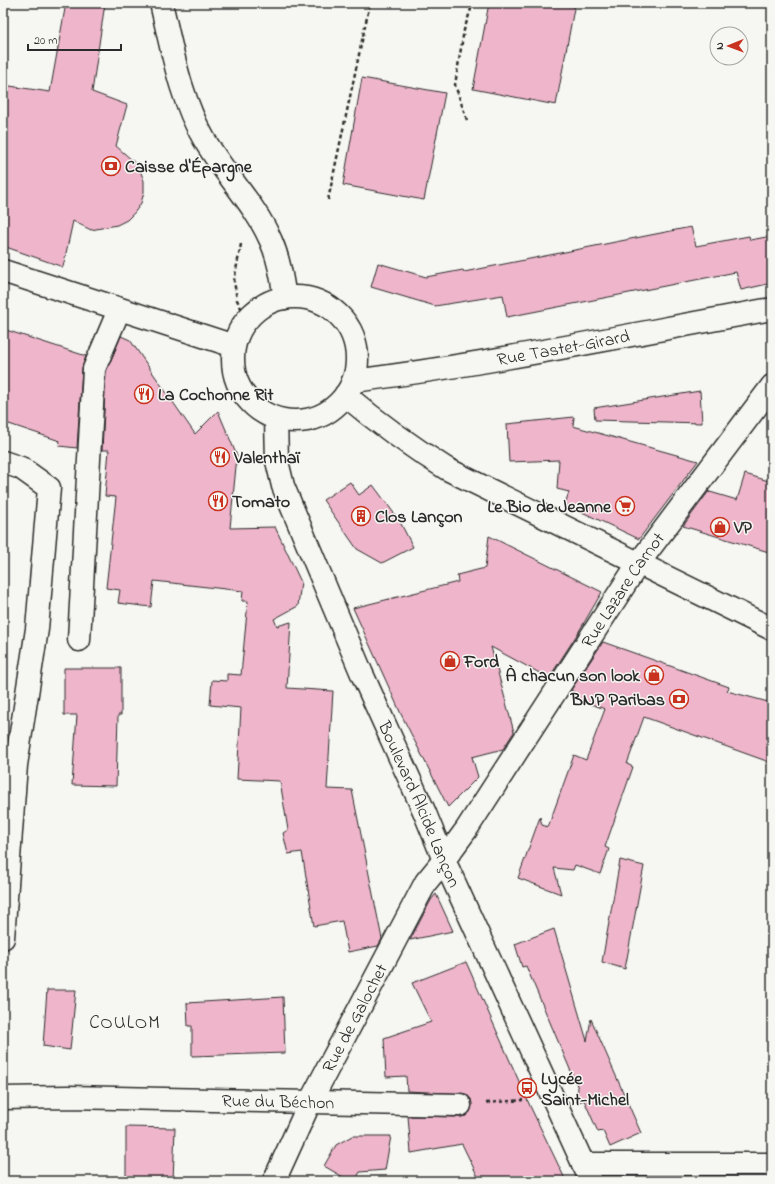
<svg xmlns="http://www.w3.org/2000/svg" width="775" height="1184" viewBox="0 0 775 1184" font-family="'Indie Flower',sans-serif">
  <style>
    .building { fill: #efb6cb; stroke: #2b2b2b }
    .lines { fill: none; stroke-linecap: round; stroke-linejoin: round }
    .minor-casing { stroke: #2b2b2b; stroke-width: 25 }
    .major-casing { stroke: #2b2b2b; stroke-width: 25 }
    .path { stroke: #2b2b2b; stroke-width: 2.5; stroke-dasharray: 4 3; stroke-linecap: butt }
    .minor { stroke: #f6f6f2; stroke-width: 22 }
    .major { stroke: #f6f6f2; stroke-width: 22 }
    .labels { text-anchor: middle; stroke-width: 3; stroke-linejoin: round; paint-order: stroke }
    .poi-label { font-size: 18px; font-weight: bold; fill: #2b2b2b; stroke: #f6f6f2; text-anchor: start }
    .street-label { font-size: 18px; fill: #2b2b2b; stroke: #f6f6f2 }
    .neighbourhood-label { font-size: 19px; letter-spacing: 1px; fill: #2b2b2b; stroke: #f6f6f2 }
  </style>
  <rect width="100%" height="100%" fill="#f6f6f2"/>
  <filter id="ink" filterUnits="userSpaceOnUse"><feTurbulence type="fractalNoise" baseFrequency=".025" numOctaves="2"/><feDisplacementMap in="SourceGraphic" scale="8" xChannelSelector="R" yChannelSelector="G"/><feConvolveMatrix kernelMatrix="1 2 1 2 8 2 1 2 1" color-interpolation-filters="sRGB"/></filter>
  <g filter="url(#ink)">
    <path class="building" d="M66,3H105L92,92L127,105L116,146L133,161L140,170L144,181V192L141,203L135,212L127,220L117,225L91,230L73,221L63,267L3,246V85L50,92Z
      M489,3H575L556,105L473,89Z
      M362,78L445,93L424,200L343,185Z
      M691,227L696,246L749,236L750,240L772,236V283L741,290L736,272L507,317L503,295L435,306L371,287L378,263L426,277L463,270L464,272Z
      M3,329L86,356L82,368L77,448L59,446L60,441L3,422Z
      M121,336L130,340L195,434L218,411L237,456L230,528L275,527L301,582L298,606L274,619L277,626L291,622L287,688L333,691L327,789L352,790L382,939L378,946L348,952L342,921L314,926L302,852L288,854L283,833L288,830L280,781L237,779L241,708L210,705L212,680L227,681V674L241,675L248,601H242L243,591L154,581L151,607L118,603L120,590L106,588L116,497L105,496L109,450H102L106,372Z
      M700,391L702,423L595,420L594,408Z
      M574,417L573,426L698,461L639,539L565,504L569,492L557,489L559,460L509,462L507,424Z
      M745,474L772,482V553L683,526L709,491V493L710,492L737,500Z
      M350,482L359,495L373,485L399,520L413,547L382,563L357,549L323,500Z
      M489,536L602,592L578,633L549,678L491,647L514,732L503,749L472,757L478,777L448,807L401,714L353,608L458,582L457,575L485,568Z
      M603,642L729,687L727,691L772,703V763L644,717L627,764L633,767L605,847L609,849L600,874L575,865L573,870L554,868L561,894L518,878L540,817L542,825L548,827L574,755L586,760L605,709L571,697L574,692L571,690Z
      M64,668H121V715H118L116,786L72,785L77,715H64Z
      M620,860L644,866L625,969L602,962Z
      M436,894L453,931L410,940L431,900Z
      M554,929L587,1041L591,1019L641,1133L610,1147L603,1131L598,1132L584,1100L576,1103L578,1088L526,966L522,967L515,944Z
      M466,962L530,1106L566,1181H480L462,1144L411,1153L408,1116L460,1117L466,1116L470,1112L472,1105L471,1099L466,1094L407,1091L406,1076L386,1077L384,1038L431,1022L412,983Z
      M47,990H76L70,1050L43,1046Z
      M283,997L285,1053L192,1056V1026H188L187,1003Z
      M126,1127L175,1128L173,1181H126Z
      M352,1136H391L385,1170L360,1172L355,1181H350L324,1166L336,1145Z"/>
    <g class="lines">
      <defs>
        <g id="minor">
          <path d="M161,3C172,49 180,98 204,139C224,174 255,204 271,241C279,259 282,279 285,298"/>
          <path id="s1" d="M353,381C494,363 632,334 772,309"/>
          <path id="s2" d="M276,419L277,461L283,486L362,674L424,811L444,860L591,1181"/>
          <path d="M3,462L21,468L49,488L37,629L16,765L3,938"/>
          <path d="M79,640L94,369L119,310"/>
          <path id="s3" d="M3,1098L68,1097L460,1105"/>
          <path d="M583,1164H772"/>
          <path id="s4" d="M274,1181L310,1102L426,882L444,860L466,830L638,564L772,386"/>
        </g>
        <path id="major" d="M3,271L234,346
          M233 359a62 62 0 1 1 124 0a62 62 0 1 1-124 0Z
          M345,395C378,423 410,446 447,469L772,629"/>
      </defs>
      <use href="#minor" class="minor-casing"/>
      <use href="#major" class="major-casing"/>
      <path class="path" d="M467,120L455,85L464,30L473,3
        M328,200L370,3
        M241,244L234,281L237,300L247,320
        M486,1103L523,1100"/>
      <use href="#minor" class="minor"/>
      <use href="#major" class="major"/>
    </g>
  </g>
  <defs>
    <symbol id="bank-ring" viewBox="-11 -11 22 22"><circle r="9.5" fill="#f6f6f2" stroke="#c8321e" stroke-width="1.5"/><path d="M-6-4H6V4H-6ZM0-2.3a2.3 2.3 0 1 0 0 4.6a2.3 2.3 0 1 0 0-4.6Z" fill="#c8321e"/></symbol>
    <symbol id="restaurant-ring" viewBox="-11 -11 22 22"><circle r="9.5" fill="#f6f6f2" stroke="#c8321e" stroke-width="1.5"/><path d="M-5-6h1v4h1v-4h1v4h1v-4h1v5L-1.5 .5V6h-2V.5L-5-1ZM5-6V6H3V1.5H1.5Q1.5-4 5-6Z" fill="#c8321e"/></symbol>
    <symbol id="supermarket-ring" viewBox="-11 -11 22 22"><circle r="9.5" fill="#f6f6f2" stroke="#c8321e" stroke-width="1.5"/><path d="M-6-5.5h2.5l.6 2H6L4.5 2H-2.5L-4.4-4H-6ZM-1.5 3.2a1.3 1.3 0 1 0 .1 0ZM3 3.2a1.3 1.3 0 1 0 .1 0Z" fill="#c8321e"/></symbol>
    <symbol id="building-ring" viewBox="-11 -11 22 22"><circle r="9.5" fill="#f6f6f2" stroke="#c8321e" stroke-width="1.5"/><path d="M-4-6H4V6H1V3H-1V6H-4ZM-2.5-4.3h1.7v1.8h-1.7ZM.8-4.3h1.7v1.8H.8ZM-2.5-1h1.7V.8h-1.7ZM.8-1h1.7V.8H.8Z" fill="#c8321e"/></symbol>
    <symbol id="shop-ring" viewBox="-11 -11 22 22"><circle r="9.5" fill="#f6f6f2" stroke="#c8321e" stroke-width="1.5"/><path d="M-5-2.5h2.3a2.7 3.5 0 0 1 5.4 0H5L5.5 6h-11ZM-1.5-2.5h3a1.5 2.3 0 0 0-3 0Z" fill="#c8321e"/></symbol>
    <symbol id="bus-ring" viewBox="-11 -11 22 22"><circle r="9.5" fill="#f6f6f2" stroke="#c8321e" stroke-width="1.5"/><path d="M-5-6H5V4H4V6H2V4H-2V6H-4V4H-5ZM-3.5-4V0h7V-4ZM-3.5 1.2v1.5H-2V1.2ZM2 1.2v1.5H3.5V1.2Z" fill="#c8321e"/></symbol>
  </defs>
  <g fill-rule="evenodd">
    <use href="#bank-ring" x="100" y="155" width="22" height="22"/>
    <use href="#restaurant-ring" x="133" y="383" width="22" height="22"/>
    <use href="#restaurant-ring" x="209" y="446" width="22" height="22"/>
    <use href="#restaurant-ring" x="207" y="490" width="22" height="22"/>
    <use href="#supermarket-ring" x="614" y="495" width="22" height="22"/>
    <use href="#building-ring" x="350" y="505" width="22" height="22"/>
    <use href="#shop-ring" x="709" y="516" width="22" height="22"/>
    <use href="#shop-ring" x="439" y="650" width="22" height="22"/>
    <use href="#shop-ring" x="643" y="664" width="22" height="22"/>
    <use href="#bank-ring" x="668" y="688" width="22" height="22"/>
    <use href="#bus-ring" x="516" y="1077" width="22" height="22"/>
  </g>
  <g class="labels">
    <g class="poi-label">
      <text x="125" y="172">Caisse d'Épargne</text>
      <text x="158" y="400">La Cochonne Rit</text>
      <text x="234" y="463">Valenthaï</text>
      <text x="232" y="507">Tomato</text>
      <text x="611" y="512" text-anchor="end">Le Bio de Jeanne</text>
      <text x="375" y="522">Clos Lançon</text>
      <text x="734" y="533">VP</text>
      <text x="464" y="667">Ford</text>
      <text x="640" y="681" text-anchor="end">À chacun son look</text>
      <text x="665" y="705" text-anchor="end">BNP Paribas</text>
      <text x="541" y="1084">Lycée<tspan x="541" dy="21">Saint-Michel</tspan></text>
    </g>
    <g class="street-label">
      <text dy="6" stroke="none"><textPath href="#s1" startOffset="213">Rue Tastet-Girard</textPath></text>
      <text dy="6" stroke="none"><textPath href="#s4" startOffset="688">Rue Lazare Carnot</textPath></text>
      <text dy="6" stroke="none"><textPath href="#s2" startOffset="414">Boulevard Alcide Lançon</textPath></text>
      <text dy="6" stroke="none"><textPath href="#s4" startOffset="182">Rue de Galochet</textPath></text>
      <text dy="6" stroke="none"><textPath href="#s3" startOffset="275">Rue du Béchon</textPath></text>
    </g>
    <g class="neighbourhood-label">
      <text x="125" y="1028">COULOM</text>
    </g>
  </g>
  <rect width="775" height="1184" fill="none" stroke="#f6f6f2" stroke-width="16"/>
  <rect x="8" y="8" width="759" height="1168" fill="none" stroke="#2b2b2b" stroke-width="1.5" filter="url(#ink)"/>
  <g transform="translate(729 46) rotate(269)"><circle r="19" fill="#f6f6f2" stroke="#a5a5a2"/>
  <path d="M0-3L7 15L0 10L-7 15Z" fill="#c8321e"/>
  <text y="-6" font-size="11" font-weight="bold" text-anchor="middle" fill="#2b2b2b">N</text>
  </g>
  <path d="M28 44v6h93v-6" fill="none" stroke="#2b2b2b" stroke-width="2"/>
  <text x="34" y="44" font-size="12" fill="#2b2b2b" stroke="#f6f6f2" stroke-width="3" paint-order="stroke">20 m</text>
</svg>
